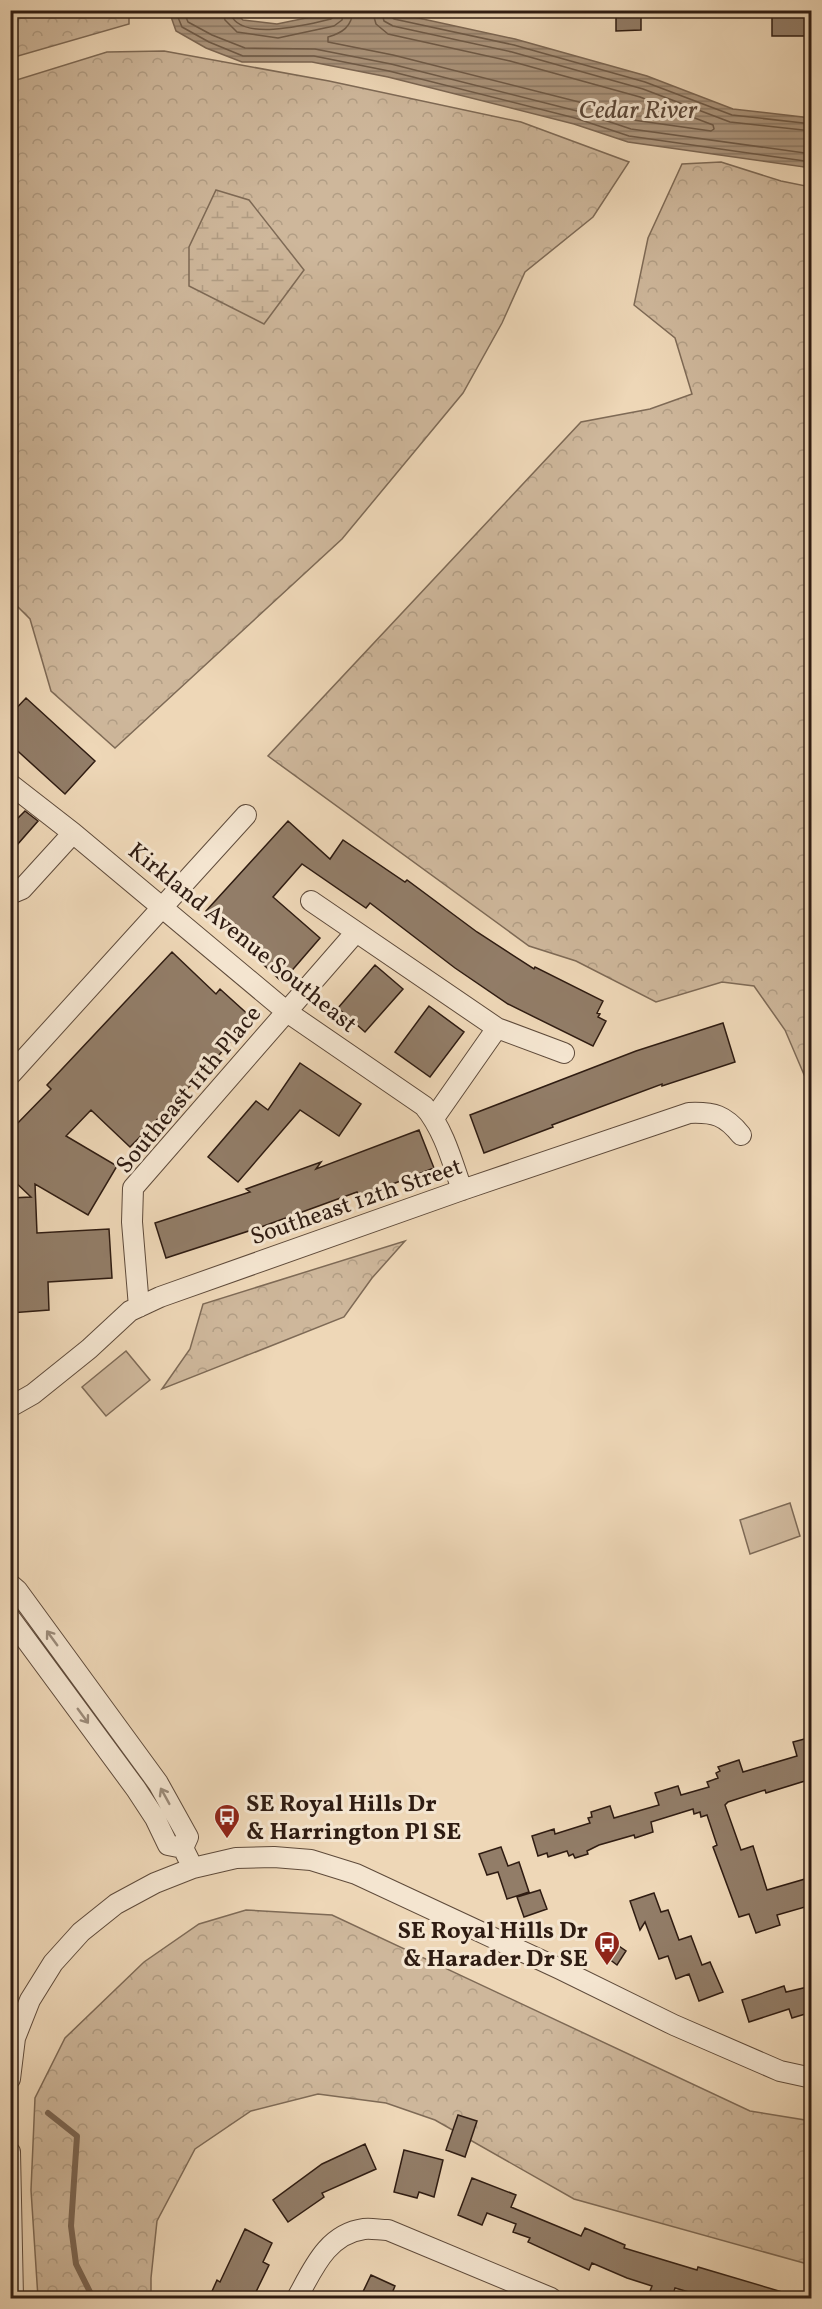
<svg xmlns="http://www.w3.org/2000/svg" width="822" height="2309" viewBox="0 0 822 2309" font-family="Vollkorn,serif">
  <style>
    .forest { fill: url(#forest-crowns); stroke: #7e6a56; stroke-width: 1.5 }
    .wetland { fill: url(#wetland-marsh); stroke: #7e6a56; stroke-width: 1.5 }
    .pitch { fill: #ceb79b; stroke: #7e6a56; stroke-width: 1.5 }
    .water { fill: url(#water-rules); stroke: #7b6653; stroke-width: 1.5 }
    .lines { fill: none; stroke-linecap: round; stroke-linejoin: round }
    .shore { stroke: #6e5a48; stroke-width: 1.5 }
    .stream { stroke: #7b6653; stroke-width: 6 }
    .building { fill: #927d68; stroke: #2f1c12; stroke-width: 1.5 }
    .minor-casing { stroke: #5f4b3b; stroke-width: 22 }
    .minor { stroke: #f4e5d0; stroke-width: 20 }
    .oneway { stroke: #9b8b7a }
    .labels { text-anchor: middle; stroke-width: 6; stroke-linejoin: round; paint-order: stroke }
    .street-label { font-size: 24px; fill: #2f1c12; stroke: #f4e5d0 }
    .poi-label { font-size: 24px; font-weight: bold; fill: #2f1c12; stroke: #f4e5d0; text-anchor: start }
    .water-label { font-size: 26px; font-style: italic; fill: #5b4738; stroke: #f4e5d0 }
  </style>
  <defs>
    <pattern id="forest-crowns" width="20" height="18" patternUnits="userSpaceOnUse" patternTransform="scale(1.5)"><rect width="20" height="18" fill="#ceb79b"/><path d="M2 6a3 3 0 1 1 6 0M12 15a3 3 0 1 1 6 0" fill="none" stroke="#b19d84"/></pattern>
    <pattern id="wetland-marsh" width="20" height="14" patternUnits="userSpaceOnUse" patternTransform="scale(1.5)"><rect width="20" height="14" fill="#ceb79b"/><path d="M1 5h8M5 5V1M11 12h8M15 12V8" fill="none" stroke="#b19d84"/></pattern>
    <pattern id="water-rules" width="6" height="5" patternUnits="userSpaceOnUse" patternTransform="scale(1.5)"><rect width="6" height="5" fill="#ad977f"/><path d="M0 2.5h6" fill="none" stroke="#8d7a67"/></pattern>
  </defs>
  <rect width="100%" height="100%" fill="#eed7b7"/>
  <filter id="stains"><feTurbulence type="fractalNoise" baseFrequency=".00333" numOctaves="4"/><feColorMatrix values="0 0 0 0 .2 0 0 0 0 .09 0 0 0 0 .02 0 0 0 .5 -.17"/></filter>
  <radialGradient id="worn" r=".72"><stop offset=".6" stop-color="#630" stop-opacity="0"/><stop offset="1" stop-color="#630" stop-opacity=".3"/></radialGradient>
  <path class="forest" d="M129,11V24L11,58V18L13,11Z
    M164,51L329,81L521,122L629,162L593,217L525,272L502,323L463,393L342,539L115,748L51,691L30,619L11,600L10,82L107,52Z
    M721,162L781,181L811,187V1091L785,1030L754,986L722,982L656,1002L576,961L529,946L268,756L581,422L650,409L692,394L675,338L634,305L648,238L682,164Z
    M405,1241L372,1278L344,1317L162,1389L190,1349L203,1304Z
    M246,1910L332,1915L750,2111L811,2121V2265L574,2199L435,2120L386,2103L318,2094L251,2111L195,2149L157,2221L151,2278V2298H38L31,2190L35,2098L65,2038L144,1962L199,1924Z"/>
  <path class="wetland" d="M216,190L249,200L304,270L264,324L189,286V247Z"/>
  <path class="pitch" d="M126,1351L150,1380L106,1416L82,1387Z
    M790,1503L800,1536L750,1554L740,1520Z"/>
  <path class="water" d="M169,11H234L243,20L277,24L340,11L391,12L515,39L647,76L733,109L811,118V168L628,142L574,124L388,77L312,62H242L206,48L176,31Z"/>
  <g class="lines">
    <path class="shore" d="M175,10L182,27L209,42L243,56H314L389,71L575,118L629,136L812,162
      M183,10L188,22L212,35L245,48L315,49L391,64L577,111L631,129L812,154
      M222,10L225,20L237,32L278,38L334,26L342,20L344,10
      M230,10C234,44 311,24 331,19L335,16L336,10
      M353,10C352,27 342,33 328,37V42L393,55L579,102L633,120L711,131L714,129L713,125L640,97L510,61L388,34L376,24L372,10
      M381,10L384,21L393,26L512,52L643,89L730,122L812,131
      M389,10L390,16L394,19L514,45L645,82L732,115L812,124"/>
    <path class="stream" d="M48,2113L77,2136L71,2226L76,2264L93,2298"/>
  </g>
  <path class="building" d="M616,10H641V30L616,31Z
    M772,10L812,11V36H772Z
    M26,698L95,761L65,794L10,744V715Z
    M25,811L38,821L10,853V826Z
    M288,821L330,859L343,840L405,882L407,880L477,932L534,969L535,967L603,1001L597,1013L600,1014L598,1017L606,1021L593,1046L508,1004L455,968L370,903L366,908L302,864L273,897L320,938L282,982L206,911Z
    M172,952L216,994L220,989L252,1018L202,1074L130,1147L91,1110L66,1136L117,1166L88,1215L35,1184L37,1233L109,1229L112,1278L48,1282L49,1310L10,1313V1198L31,1197L10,1177V1131L51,1089L47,1085Z
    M375,965L403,989L365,1032L338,1008Z
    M429,1006L464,1032L430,1077L395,1052Z
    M723,1023L735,1062L662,1086V1084L552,1125L553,1127L484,1153L470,1115L636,1051Z
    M300,1063L361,1104L339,1136L300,1110L238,1182L208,1157L256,1101L268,1110Z
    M419,1130L434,1168L359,1197L357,1192L261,1227L166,1258L155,1223L250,1192L246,1189L321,1162L316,1169Z
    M812,1737V1790L808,1791L805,1781L766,1793L765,1790L728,1802L725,1805L741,1850L753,1846L767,1890L805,1879L808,1889L812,1888V1905L777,1915L780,1925L756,1933L749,1914L739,1917L713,1847L717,1845L707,1815L701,1817L700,1812L694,1814L693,1809L651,1822L653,1832L635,1838L634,1835L599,1845L587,1851L588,1854L575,1858L573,1854L569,1856L567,1851L548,1857L547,1853L538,1856L532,1836L554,1829L555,1834L590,1823L588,1818L592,1817L591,1812L610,1806L614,1818L659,1805L655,1793L678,1786L681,1795L709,1787L707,1782L718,1778L716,1773L720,1771L718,1767L739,1760L743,1772L797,1756L793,1742Z
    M501,1847L508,1866L519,1862L529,1892L507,1899L498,1872L487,1875L479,1854Z
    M540,1890L547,1909L524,1917L517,1897Z
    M654,1893L661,1912L668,1910L679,1940L691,1936L702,1965L710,1962L723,1992L699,2001L689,1974L676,1979L668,1956L659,1959L645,1922L640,1930L630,1901Z
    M613,1942L626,1951L617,1965L604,1955Z
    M784,1986L786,1992L812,1986V2012L792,2018L789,2009L749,2022L742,2000Z
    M458,2115L477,2121L465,2157L446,2150Z
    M365,2144L376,2169L322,2193L324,2197L288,2222L273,2200L322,2164Z
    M404,2150L443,2160L434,2197L419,2192L417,2198L394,2192Z
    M472,2178L516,2195L511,2207L581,2236L585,2228L625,2245L624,2248L697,2270L698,2267L789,2294L788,2298H709L675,2288L672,2298L650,2291L652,2286L627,2278L592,2263L589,2270L528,2242L530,2238L513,2232L516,2224L487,2213L482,2225L458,2215Z
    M245,2229L272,2243L263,2262L269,2265L253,2298H209L217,2280L220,2282Z
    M371,2275L395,2286L390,2298H360Z"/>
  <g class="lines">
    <defs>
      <path id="minor" d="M10,784L73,833L287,1012L424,1106C444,1130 452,1161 462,1190
        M10,894L22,889L73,833
        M311,901L497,1028L564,1053
        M10,1075L246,815
        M434,1118L497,1028
        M139,1307L132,1222L133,1188L356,932
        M10,1407L33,1394L89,1349L130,1311L160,1297L462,1190L689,1113C714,1112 725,1115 741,1135
        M10,1584L17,1590L158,1783L188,1837L183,1848L193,1868
        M10,1618L136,1789L155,1818L168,1845L183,1848
        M10,2079L15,2038L30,2000L53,1963L81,1932L116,1904L155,1883L193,1868L236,1858L274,1857L311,1860L356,1874L560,1969L674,2025L780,2071L812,2078
        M10,2152L13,2298
        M297,2298C313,2269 327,2234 364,2229C371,2228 380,2230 388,2230L551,2298"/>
    </defs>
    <use href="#minor" class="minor-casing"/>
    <use href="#minor" class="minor"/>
  </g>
  <defs><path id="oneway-shaft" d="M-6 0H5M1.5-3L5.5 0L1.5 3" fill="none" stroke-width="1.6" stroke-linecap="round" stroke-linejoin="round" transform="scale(1.5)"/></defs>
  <g class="oneway">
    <use href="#oneway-shaft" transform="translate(52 1638) rotate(-126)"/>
    <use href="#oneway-shaft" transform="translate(83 1716) rotate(54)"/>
    <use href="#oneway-shaft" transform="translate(165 1796) rotate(-119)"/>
  </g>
  <defs>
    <symbol id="bus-pin" viewBox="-11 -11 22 30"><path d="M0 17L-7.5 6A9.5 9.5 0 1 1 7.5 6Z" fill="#8f2418" stroke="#f4e5d0"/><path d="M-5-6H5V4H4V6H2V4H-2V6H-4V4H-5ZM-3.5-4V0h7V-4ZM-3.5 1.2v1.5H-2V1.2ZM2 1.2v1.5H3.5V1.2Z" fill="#fff"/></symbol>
  </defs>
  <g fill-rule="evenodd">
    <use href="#bus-pin" x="212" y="1802" width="30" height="40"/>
    <use href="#bus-pin" x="592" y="1929" width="30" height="40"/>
  </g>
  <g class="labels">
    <g class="street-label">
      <text transform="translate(243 937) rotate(39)" y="8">Kirkland Avenue Southeast</text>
      <text transform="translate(188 1089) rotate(-50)" y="8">Southeast 11th Place</text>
      <text transform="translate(356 1201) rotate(-19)" y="8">Southeast 12th Street</text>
    </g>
    <g class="poi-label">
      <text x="246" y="1811">SE Royal Hills Dr<tspan x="246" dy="28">&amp; Harrington Pl SE</tspan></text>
      <text x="588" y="1938" text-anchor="end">SE Royal Hills Dr<tspan x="588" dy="28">&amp; Harader Dr SE</tspan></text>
    </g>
    <g class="water-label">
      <text x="638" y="118">Cedar River</text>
    </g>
  </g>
  <rect width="822" height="2309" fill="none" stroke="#eed7b7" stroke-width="36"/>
  <rect x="12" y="12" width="798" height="2285" fill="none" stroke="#2f1c12" stroke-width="3"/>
  <rect x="18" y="18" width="786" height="2273" fill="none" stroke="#2f1c12" stroke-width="1.5"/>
  <rect width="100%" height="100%" filter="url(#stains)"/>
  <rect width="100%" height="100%" fill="url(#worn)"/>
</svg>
